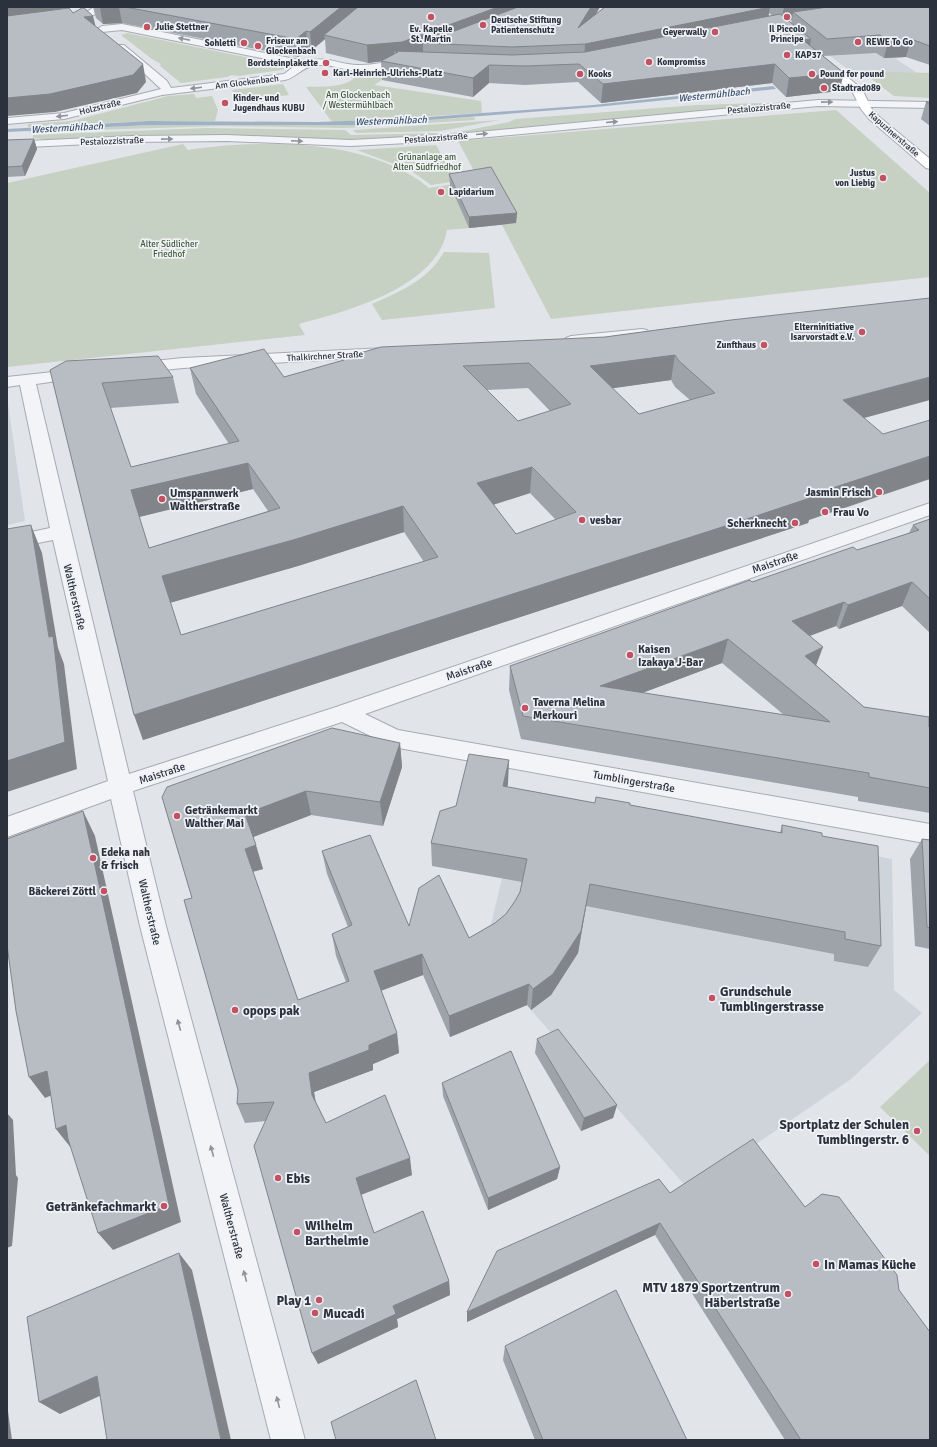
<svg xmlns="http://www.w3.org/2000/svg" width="937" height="1447" viewBox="0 0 937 1447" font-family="Signika,sans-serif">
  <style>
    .built { fill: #cfd3da }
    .green { fill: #c6d1c3 }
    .water { fill: #9fb2c5 }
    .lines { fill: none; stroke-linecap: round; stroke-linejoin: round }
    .minor-casing { stroke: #a7abb2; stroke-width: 2 }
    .secondary-casing { stroke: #a7abb2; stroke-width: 2 }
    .minor { fill: #f3f4f7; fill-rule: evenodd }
    .secondary { fill: #fff; fill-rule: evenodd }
    .wall { fill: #9ea3a9; fill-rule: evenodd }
    .shaded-wall { fill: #818489 }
    .building { fill: #b8bdc4; stroke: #818489; fill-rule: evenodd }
    .oneway { fill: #8f939a }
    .poi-dot { fill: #c25163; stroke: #f0f2f6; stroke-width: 1.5 }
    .labels { text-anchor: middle; stroke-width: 3.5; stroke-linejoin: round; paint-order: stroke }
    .far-poi-label { font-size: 9px; font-weight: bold; fill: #2b323e; stroke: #f0f2f6; text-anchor: start }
    .far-street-label { font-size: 9px; fill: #2b323e; stroke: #f0f2f6 }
    .far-park-label { font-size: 9px; fill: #3f5939; stroke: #f0f2f6 }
    .far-water-label { font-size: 10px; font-style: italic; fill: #38516e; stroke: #f0f2f6 }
    .poi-label { font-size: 11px; font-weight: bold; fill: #2b323e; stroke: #f0f2f6; text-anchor: start }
    .street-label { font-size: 11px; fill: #2b323e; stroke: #f0f2f6 }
    .near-poi-label { font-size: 13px; font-weight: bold; fill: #2b323e; stroke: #f0f2f6; text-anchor: start }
  </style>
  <rect width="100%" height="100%" fill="#e1e4e8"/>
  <path class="built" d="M792,27L856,32L917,73L850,71Z
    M7,397L25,521L7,525Z
    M522,794L892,859L894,990L922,1013L851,1079L689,1190L531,1010L485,950Z"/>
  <path class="green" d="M127,33L289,66L282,70L238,76L232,75L227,77L181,83L160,66L161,64L152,59L121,35Z
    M861,71L930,73V98L894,96Z
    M369,72L388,76L374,85L481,101L482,113L332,122L306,87C321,86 349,89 357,74Z
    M283,84L289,95L240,101L232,90Z
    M194,94L196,98L212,96L218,110L215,121H149L28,127V124L72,121L168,96Z
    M762,103L765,106L448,134L509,122L516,119L697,105Z
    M836,110L930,193V277L551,319L502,225L447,230C438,286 349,311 302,323L299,325L305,335L7,367V183L183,144L188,150C262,139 368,138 429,188L454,184L495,210L458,141Z
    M474,117L475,120L345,128L219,126L27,132L31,131L149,125H360Z
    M500,120L440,131L357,133L353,131L354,130Z
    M208,128L345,130L351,135L437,133V135L338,141L49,142L44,139L33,138V135Z
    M436,145L457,181L431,185L410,170L357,150Z
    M444,252L489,253L495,308L382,320L372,304C401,291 427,281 444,252Z
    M930,1060V1156L880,1107Z"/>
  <path class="water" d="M773,86L776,89L596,107L403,122L360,125H149L7,132V129L149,121L318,122L401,119L593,105Z"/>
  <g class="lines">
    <defs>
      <path id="minor" d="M94,7H105L85,21H79V17Z
        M122,24L305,61C329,56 336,64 357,65C376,66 396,58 416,63L417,65L412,68C394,67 375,72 357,71C341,70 328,62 312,66C302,68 295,78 285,80L162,95L64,119L7,124V118L64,113L161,89L118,49L116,47L118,45H124L167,81L171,88L284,74L296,65L122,30L102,32L97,29L102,26Z
        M818,100L930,102V108L818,106L446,141L351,146L227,141L132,142L7,148V142L132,136L227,135L351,140L446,135Z
        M642,329L647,330L649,333L647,336L571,346L566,344L563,341L566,338L571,336Z
        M385,348L390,350L393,353L390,356L183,368L134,373L128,371L126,368L128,365L134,363L183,358Z
        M80,369L86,371L88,374L86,377L36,384L129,774L336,707L930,503V515L365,714L398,730L930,824V844L393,747L342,722L133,791L166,926L305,1440H271L140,926L111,799L7,837V817L108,781L53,540L7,549V537L50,528L20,385L7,387V377Z"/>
      <path id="secondary" d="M820,57L824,58L862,89L871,108L877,115L930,159V169L926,168L869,119L861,109L853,93L816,62L815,60L816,58Z"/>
    </defs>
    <use href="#minor" class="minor-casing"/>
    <use href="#secondary" class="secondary-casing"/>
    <use href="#minor" class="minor"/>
    <use href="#secondary" class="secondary"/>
  </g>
  <path class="wall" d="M93,7H600L596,14L605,7H930V65L906,57L884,58L876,53L823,56L844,73L839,91L786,97L772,83L601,103L578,82L525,85L489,83L473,97L382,80L381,61L368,63L326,53L325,39L312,50L308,49L298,57L122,23L103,24L96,18ZM769,13L773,16H769ZM792,20L791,23L788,21Z
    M926,102H930V126L921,119Z
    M34,139L37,149L25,176L7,177V140Z
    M449,174L517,213L516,223L469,228L450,185Z
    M731,320L864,418L809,520L808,523L735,547L143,740L50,370L173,377L179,403L110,408L131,467L229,444L196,394L190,368L284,377L342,361V358L605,337ZM671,380L675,387L690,400L639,414L612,388ZM528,388L550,411L518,421L487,390ZM253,489L268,511L149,548L139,517ZM530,493L556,520L516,534L493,505ZM404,532L424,562L181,635L170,603L298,566Z
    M930,519V633L902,606L839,629L836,626L810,636L816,665L864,707L930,727V813L858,801V797L521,739L509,690L510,666L752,582L857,550L909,533L913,525ZM722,663L784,715L642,693Z
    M400,743L402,767L383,826L311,815L253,837L263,869L253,872L298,1000L346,982L336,956L332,934L348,927L327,874L322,851L409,926L469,938L495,923L506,914L515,901L520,892L522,882L432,866L431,843L456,806L509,760L507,787L595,803L630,805L780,833L782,825L822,836L881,946L868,967L834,961V954L586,906L578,953L551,995L531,1010L527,1005L450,1037L423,975L381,991L397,1033L399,1053L373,1064V1070L314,1092L316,1102L326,1123L412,1175L361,1195L365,1207L374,1233L449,1281L450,1295L397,1319L398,1327L318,1364L266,1121L245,1123L237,1104L238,1090L192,898L162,797Z
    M922,839L930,840V949L915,946L910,859Z
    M537,1039L617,1105L613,1118L581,1131L535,1053Z
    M442,1083L560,1167L557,1179L488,1210L443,1096Z
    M670,1193L805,1207L899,1290L930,1440H785L655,1235L467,1322Z
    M505,1346L687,1440H535L503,1360Z"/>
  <path class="shaded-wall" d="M7,7H63L65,17L7,24Z
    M105,7H119L122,23L103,24L100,8Z
    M341,7H363L324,35L325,39L312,50L310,32Z
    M498,7H543L423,43V52H398L394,51V60L368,63L367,45Z
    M591,7H600L577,45L578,28Z
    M770,7L767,24L584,62L585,44Z
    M784,7H876L793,12L792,20L781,22Z
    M93,16L97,32L84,17Z
    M306,31L308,49L298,57L296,39Z
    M811,39L808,57L803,40Z
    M911,39L906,57L884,58L888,41Z
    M143,64L146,82L137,93L55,112L7,116V98Z
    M775,64L772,83L601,103L603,84Z
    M489,65V83L473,97V78Z
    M844,73L839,91L786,97L789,78Z
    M34,139L37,149L25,176L22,166Z
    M517,213L516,223L469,228V217Z
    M675,355L671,380L587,392L590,366Z
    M930,377V400L835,426L843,400Z
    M930,456V479L809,520L808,523L735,547L143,740L134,715Z
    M248,463L253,489L139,517L131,490Z
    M532,467L530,493L476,510L477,483Z
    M403,506L404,532L298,566L169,603L162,576Z
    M31,525L42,553L58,648L64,664L77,769L7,792V761L49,637Z
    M912,582L902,606L839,629L848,605Z
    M844,602L836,626L784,645L792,621Z
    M728,639L722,663L597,710L600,686Z
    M823,647L814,671L805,656Z
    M400,743L402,767L383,826L380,802Z
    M509,760L508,784L502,810L503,786Z
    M306,791L311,815L251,838L245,814Z
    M83,811L95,836L181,1222L113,1250L98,1233Z
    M256,845L263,869L251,872L245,849Z
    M590,884L578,953L551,995L531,1010L533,989Z
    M422,954L423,975L377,992L374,971Z
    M529,984L527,1005L450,1037L449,1016Z
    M397,1033L399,1053L373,1064V1070L314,1092L317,1114L312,1095L309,1073L369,1045Z
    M47,1071L62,1091L45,1098L29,1077Z
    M617,1105L613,1118L581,1131L584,1118Z
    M7,1113L13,1120L16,1175L18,1178L12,1246L7,1248Z
    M66,1125L71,1148L56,1129Z
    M410,1158L412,1175L360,1195L356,1178Z
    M560,1167L557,1179L488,1210V1198Z
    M660,1223L655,1235L467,1322V1312Z
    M179,1253L192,1270L231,1440H221Z
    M449,1281L450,1295L397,1319L398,1327L318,1364L312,1353L393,1306Z
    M97,1376L115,1389L60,1414L39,1402Z
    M7,1404L12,1440H7Z"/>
  <path class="building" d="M125,7H341L310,32L306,31L296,39Z
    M358,7H498L402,42L367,45L324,35Z
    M518,7H591L578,28L605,7H770L585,44L512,47L423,43Z
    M828,7H930V46L911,39L888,41L880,35L827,39L793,12Z
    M69,8L73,13L82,8H84L93,16L84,17L143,64L133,75L50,94L7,98V16Z
    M780,14L811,39L803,40L844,73L789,78L775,64L603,84L579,64L525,66L489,65L473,78L381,61L398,52L394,51L512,55L585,52Z
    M926,102H930V105Z
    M34,139L22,166L7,167V140Z
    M491,167L517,213L469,217L449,174Z
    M930,298V377L843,400L883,434L930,420V456L814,494L816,496L741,521L134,715L50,370L66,361L158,356L173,377L102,383L131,467L239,441L190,368L264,349L284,377L344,360L342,358L381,347L605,337L731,320ZM675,355L679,361L715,393L639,414L590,366ZM529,363L571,404L518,421L463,366ZM248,463L280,508L149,548L131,490ZM532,467L576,512L516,534L477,483ZM403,506L438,557L181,635L162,576L293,540Z
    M930,519V599L912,582L848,605L844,602L792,621L823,647L805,656L864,707L929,717V727H930V788L869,777V773L523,716L510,666L750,580L752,582L853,547L857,550L919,530L913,525ZM728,639L830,722L600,686Z
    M31,525L49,637L53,636L65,742L7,761V529Z
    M332,728L400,743L380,802L306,791L245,814L256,845L245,849L298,1000L349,981L332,934L352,925L322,851L370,835L409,926L419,888L439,875L469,938L495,923L506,914L515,901L520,892L527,859L431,843L440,811L456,806L469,754L509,760L503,786L595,803L596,797L630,803V805L782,833V825L822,833V836L878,846L881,946L845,939V932L590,884L581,931L553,974L533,989L529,984L449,1016L422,954L374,971L397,1033L369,1045V1050L309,1073L312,1095L326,1123L385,1095L410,1158L356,1178L365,1207L374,1233L423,1211L449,1281L393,1306L396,1314L312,1353L254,1146L274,1102L237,1104L238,1090L184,900L192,898L162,797L167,787Z
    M83,811L169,1205L98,1233L68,1139L66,1125L56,1129L47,1071L29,1077L16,1011L7,945V839Z
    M922,839L930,840V928L927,927Z
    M558,1029L617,1105L584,1118L537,1039Z
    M511,1051L560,1167L488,1198L442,1083Z
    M753,1139L805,1207L822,1194L839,1197L897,1275L899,1290L930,1332V1440H801L660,1223L467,1312L497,1251L659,1179L670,1193Z
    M179,1253L221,1440H107L97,1376L39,1402L27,1317Z
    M616,1290L687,1440H543L505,1346Z
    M416,1380L436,1440H336L331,1422Z"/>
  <defs><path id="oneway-solid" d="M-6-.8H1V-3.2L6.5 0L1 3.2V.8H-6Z"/></defs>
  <g class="oneway">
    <use href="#oneway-solid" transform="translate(184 39) rotate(-169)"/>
    <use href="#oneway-solid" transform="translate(196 88) rotate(173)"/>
    <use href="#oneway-solid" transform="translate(827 102) rotate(-1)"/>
    <use href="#oneway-solid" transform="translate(62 116) rotate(173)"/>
    <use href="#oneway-solid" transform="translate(612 122) rotate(-5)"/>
    <use href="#oneway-solid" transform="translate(482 134) rotate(-5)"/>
    <use href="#oneway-solid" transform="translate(167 139) rotate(-1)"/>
    <use href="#oneway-solid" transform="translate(297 141) rotate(3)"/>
    <use href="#oneway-solid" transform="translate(179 1025) rotate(-105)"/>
    <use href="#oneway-solid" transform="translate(212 1151) rotate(-105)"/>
    <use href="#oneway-solid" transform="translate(245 1276) rotate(-105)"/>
    <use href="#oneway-solid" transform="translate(278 1402) rotate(-104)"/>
  </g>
  <g class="poi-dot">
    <circle cx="431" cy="17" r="4"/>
    <circle cx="787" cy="17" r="4"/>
    <circle cx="483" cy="25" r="4"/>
    <circle cx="147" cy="27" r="4"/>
    <circle cx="715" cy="32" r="4"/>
    <circle cx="858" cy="42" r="4"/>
    <circle cx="244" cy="43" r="4"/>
    <circle cx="258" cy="46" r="4"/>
    <circle cx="787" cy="55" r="4"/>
    <circle cx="649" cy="62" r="4"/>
    <circle cx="326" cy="63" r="4"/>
    <circle cx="325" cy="73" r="4"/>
    <circle cx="580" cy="74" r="4"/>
    <circle cx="812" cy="74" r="4"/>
    <circle cx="824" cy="88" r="4"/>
    <circle cx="225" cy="103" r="4"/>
    <circle cx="883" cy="178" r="4"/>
    <circle cx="441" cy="192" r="4"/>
    <circle cx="862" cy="332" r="4"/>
    <circle cx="764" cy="345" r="4"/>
    <circle cx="879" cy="492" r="4"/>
    <circle cx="162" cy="499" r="4"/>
    <circle cx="825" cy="512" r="4"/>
    <circle cx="582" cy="520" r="4"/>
    <circle cx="795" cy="523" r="4"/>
    <circle cx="630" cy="655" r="4"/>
    <circle cx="525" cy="708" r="4"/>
    <circle cx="177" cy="816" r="4"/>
    <circle cx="93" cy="858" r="4"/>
    <circle cx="104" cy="891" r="4"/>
    <circle cx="712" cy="998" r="4"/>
    <circle cx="235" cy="1010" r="4"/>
    <circle cx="917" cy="1131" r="4"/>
    <circle cx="278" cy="1178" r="4"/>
    <circle cx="164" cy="1206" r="4"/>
    <circle cx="297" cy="1232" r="4"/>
    <circle cx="816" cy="1264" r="4"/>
    <circle cx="788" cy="1294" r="4"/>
    <circle cx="319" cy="1300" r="4"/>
    <circle cx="315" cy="1313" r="4"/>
  </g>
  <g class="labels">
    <g class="far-poi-label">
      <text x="491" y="23">Deutsche Stiftung<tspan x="491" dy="10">Patientenschutz</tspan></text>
      <text x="155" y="30">Julie Stettner</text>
      <text x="431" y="32" text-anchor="middle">Ev. Kapelle<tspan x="431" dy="10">St. Martin</tspan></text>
      <text x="787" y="32" text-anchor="middle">Il Piccolo<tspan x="787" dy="10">Principe</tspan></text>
      <text x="707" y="35" text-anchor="end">Geyerwally</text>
      <text x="266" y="44">Friseur am<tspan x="266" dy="10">Glockenbach</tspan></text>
      <text x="866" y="45">REWE To Go</text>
      <text x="236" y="46" text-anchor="end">Sohletti</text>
      <text x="795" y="58">KAP37</text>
      <text x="657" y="65">Kompromiss</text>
      <text x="318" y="66" text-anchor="end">Bordsteinplakette</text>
      <text x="333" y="76">Karl-Heinrich-Ulrichs-Platz</text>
      <text x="588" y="77">Kooks</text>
      <text x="820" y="77">Pound for pound</text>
      <text x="832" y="91">Stadtrad089</text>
      <text x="233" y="101">Kinder- und<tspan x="233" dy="10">Jugendhaus KUBU</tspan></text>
      <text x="875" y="176" text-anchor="end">Justus<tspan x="875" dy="10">von Liebig</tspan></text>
      <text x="449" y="195">Lapidarium</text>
      <text x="854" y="330" text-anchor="end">Elterninitiative<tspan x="854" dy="10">Isarvorstadt e.V.</tspan></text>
      <text x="756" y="348" text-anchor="end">Zunfthaus</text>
    </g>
    <g class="far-street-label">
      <text transform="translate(247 82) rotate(-7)" y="3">Am Glockenbach</text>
      <text transform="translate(100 107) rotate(-14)" y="3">Holzstraße</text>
      <text transform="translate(759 108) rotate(-5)" y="3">Pestalozzistraße</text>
      <text transform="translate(894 134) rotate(41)" y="3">Kapuzinerstraße</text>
      <text transform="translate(436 138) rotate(-4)" y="3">Pestalozzistraße</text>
      <text transform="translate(112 141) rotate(-2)" y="3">Pestalozzistraße</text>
      <text transform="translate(325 356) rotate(-3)" y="3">Thalkirchner Straße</text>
    </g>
    <g class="far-park-label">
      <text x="358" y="98">Am Glockenbach<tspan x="358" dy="10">/ Westermühlbach</tspan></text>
      <text x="427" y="160">Grünanlage am<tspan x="427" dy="10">Alten Südfriedhof</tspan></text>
      <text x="169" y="247">Alter Südlicher<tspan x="169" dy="10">Friedhof</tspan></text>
    </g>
    <g class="far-water-label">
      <text transform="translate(714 94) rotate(-6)" y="4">Westermühlbach</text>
      <text transform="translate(391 120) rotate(-2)" y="4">Westermühlbach</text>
      <text transform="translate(67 127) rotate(-3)" y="4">Westermühlbach</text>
    </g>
    <g class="poi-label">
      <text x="871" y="496" text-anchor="end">Jasmin Frisch</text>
      <text x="170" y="497">Umspannwerk<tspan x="170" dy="13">Waltherstraße</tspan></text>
      <text x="833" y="516">Frau Vo</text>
      <text x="590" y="524">vesbar</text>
      <text x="787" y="527" text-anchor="end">Scherknecht</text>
      <text x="638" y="653">Kaisen<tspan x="638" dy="13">Izakaya J-Bar</tspan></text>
      <text x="533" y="706">Taverna Melina<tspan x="533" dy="13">Merkouri</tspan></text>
      <text x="185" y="814">Getränkemarkt<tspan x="185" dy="13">Walther Mai</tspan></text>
      <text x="101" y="856">Edeka nah<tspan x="101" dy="13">&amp; frisch</tspan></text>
      <text x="96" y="895" text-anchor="end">Bäckerei Zöttl</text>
    </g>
    <g class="street-label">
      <text transform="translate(775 562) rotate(-19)" y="4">Maistraße</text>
      <text transform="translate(75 597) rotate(77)" y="4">Waltherstraße</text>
      <text transform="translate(469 669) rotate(-19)" y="4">Maistraße</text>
      <text transform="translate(162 773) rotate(-18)" y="4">Maistraße</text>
      <text transform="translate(634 781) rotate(10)" y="4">Tumblingerstraße</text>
      <text transform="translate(150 912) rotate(77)" y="4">Waltherstraße</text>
      <text transform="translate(232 1226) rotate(75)" y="4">Waltherstraße</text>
    </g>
    <g class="near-poi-label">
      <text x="720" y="996">Grundschule<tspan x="720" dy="15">Tumblingerstrasse</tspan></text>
      <text x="243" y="1015">opops pak</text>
      <text x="909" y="1129" text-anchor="end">Sportplatz der Schulen<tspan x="909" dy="15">Tumblingerstr. 6</tspan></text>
      <text x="286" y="1183">Ebis</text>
      <text x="156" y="1211" text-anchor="end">Getränkefachmarkt</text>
      <text x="305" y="1230">Wilhelm<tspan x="305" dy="15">Barthelmie</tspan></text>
      <text x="824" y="1269">In Mamas Küche</text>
      <text x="780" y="1292" text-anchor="end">MTV 1879 Sportzentrum<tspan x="780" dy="15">Häberlstraße</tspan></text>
      <text x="311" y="1305" text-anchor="end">Play 1</text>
      <text x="323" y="1318">Mucadi</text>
    </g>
  </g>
  <rect width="937" height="1447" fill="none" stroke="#2b323e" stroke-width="16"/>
</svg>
